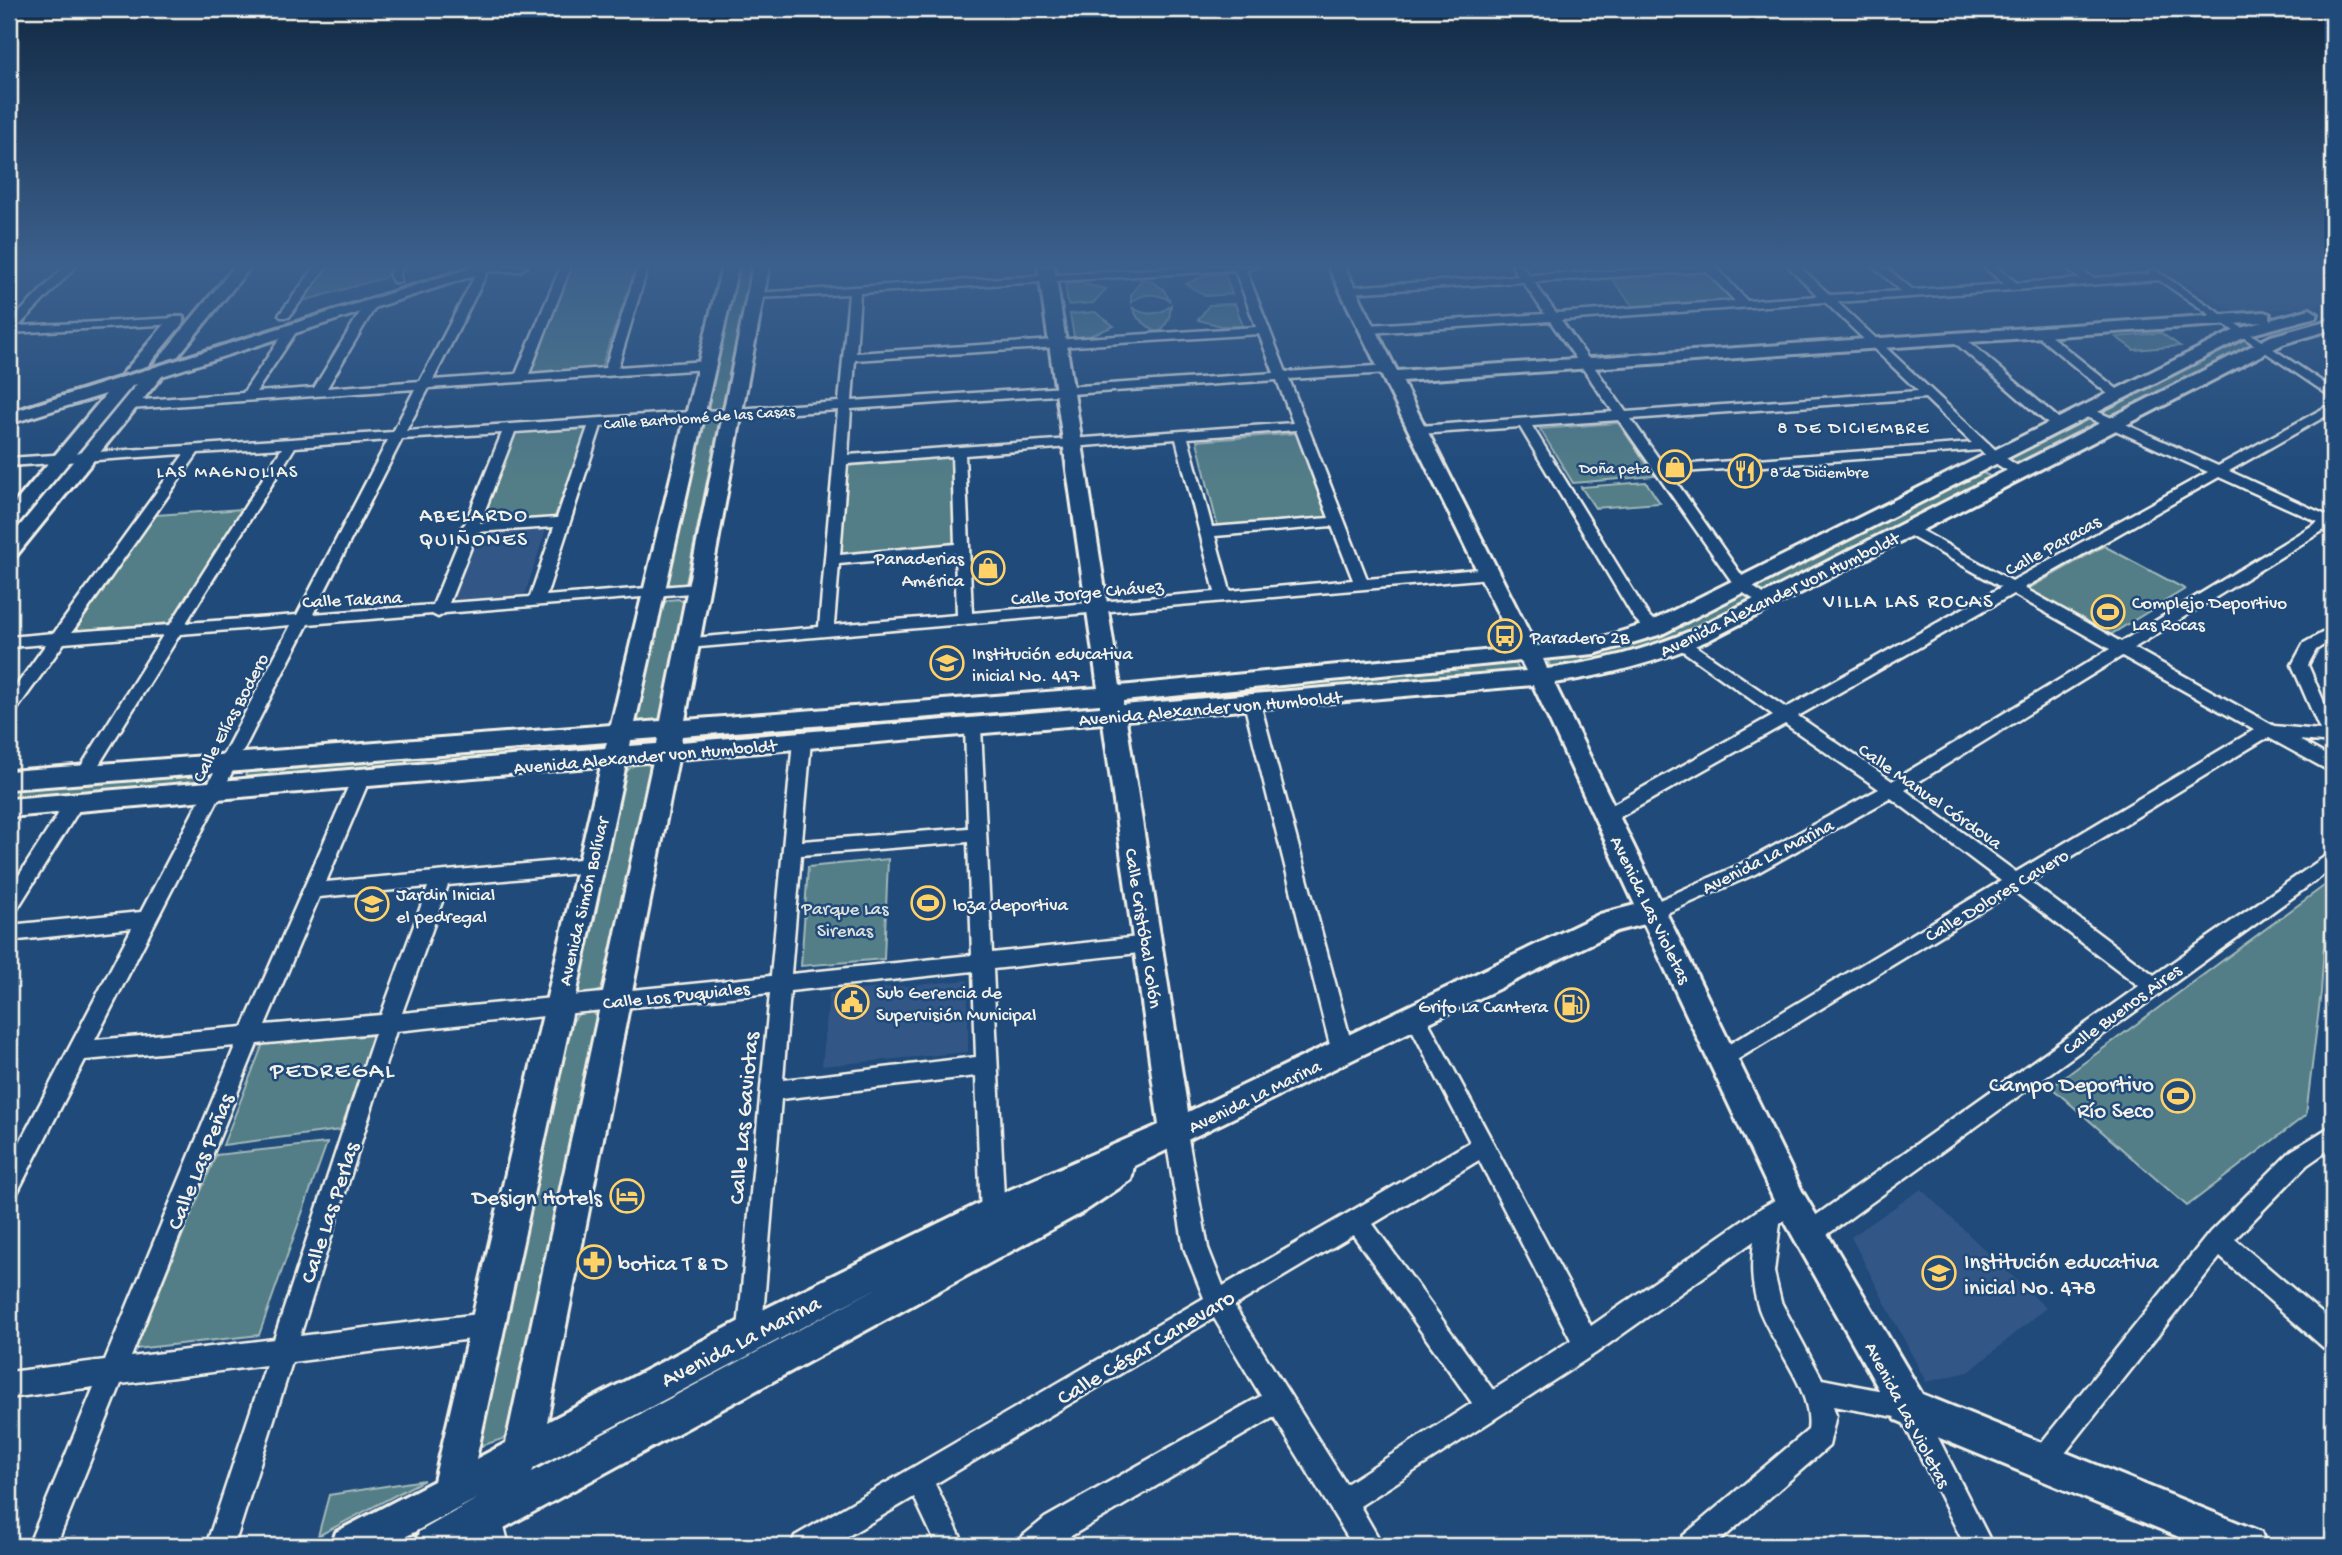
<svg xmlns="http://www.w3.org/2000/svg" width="2342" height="1555" viewBox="0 0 2342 1555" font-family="'Gochi Hand',sans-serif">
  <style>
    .built { fill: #325686 }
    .green { fill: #527e87; stroke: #a3b8b8; stroke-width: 2 }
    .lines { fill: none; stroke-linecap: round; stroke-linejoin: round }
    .street-casing { stroke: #f4f1e8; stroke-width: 5 }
    .secondary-casing { stroke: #f4f1e8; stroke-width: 6 }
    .street { fill: #1f4a7a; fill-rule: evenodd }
    .secondary { fill: #1f4a7a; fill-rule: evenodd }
    .rail { stroke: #f4f1e8; stroke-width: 3.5 }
    .labels { text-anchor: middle; stroke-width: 5; stroke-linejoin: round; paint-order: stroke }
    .far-street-label { font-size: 16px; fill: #f4f1e8; stroke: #1f4a7a }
    .far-poi-label { font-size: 16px; fill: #f4f1e8; stroke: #1f4a7a; text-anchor: end }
    .far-neighbourhood-label { font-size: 18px; letter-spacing: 2px; fill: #f4f1e8; stroke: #1f4a7a }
    .street-label { font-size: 19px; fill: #f4f1e8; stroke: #1f4a7a }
    .poi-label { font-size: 19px; fill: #f4f1e8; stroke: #1f4a7a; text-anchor: start }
    .park-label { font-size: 19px; fill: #dce0d9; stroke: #1f4a7a }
    .neighbourhood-label { font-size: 21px; letter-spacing: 2px; fill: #f4f1e8; stroke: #1f4a7a }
    .near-poi-label { font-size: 23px; fill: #f4f1e8; stroke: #1f4a7a; text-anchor: end }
    .near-street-label { font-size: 23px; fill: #f4f1e8; stroke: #1f4a7a }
    .near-neighbourhood-label { font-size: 24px; letter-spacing: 2px; fill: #f4f1e8; stroke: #1f4a7a }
  </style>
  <rect width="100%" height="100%" fill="#1f4a7a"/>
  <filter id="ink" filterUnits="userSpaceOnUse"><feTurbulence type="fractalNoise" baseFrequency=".0143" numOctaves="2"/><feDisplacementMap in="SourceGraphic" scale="14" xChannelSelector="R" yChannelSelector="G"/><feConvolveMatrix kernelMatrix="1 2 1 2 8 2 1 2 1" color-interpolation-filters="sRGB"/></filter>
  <g filter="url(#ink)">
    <path class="built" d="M2164,266H2315L2333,277V305L2233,312Z
      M547,527L524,597L447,604L475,534Z
      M968,980V1052L822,1066L829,993Z
      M1921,1189L2046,1308L1969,1372L1926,1382L1851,1237Z"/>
    <path class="green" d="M327,266H392L384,278L303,301Z
      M637,266L600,370L523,374L569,267Z
      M736,266H753L723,409L708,412L704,410Z
      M1709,271L1739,303L1636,310L1610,277Z
      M1225,274L1232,294L1206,296L1186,284L1206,275Z
      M1148,279L1163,289L1170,301C1158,293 1142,292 1131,303V295L1141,280Z
      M1079,283L1106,289L1093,303L1068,305L1065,284Z
      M1235,304L1243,326H1221L1198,320L1209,305Z
      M1171,305L1169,319L1161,331H1154L1138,318L1132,307C1144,316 1160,316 1171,305Z
      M1095,312L1114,326L1089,336L1074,337L1070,314Z
      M2161,333L2180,346L2134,350L2116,337Z
      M2244,339L2256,345L2022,465L2008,459Z
      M707,420L719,422L686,583C680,589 673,591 666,586L702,424Z
      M1618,423L1655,476L1573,483L1540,429Z
      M587,429L554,519L478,525L514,433Z
      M1299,433L1331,519L1218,528L1197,441Z
      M952,457L956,548L839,558L845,466Z
      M1981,472L1994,478L1677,640L1622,659L1553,672L1547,659L1623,646L1664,631Z
      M1646,482L1660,503L1595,508L1581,487Z
      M244,509L169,623L72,631L156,515Z
      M2104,546L2185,589L2110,635L2028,589Z
      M678,599L684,602L660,720L651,726L640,727L635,722L660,607L668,600Z
      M1515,663L1521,673L1130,709L1129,698Z
      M1087,702L1089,713L685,748L687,736Z
      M614,740L609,752L242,781L250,767Z
      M646,764L651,767L605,988C593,994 586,998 574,989L625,773L633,765Z
      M207,771L201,783L9,799V786Z
      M888,859L884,959L801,966L808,867Z
      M2328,883L2321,992L2306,1115L2187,1206L2051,1087Z
      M580,1012H593L599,1023L513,1423L505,1438L481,1446L476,1438L567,1029Z
      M376,1035L340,1130L223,1145L263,1044Z
      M327,1143L259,1335L135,1349L216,1155Z
      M424,1480L318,1536L329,1495Z"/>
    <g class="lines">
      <defs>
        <path id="street" d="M65,266H76L19,326L177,318L183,321L177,324L9,333V323Z
          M316,266H327L289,317H281L279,315Z
          M394,266H404L399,274L401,282H393L389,274Z
          M480,266L490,267L433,380L516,374L561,266H571L529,374L605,368L638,266H648L618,367L706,361L712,365L706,369L429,388L406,431L839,402L849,294L751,298L749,296L755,293L1201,266H1259L1246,270L1286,372L1389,365L1395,369L1389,373L1289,379L1367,579L1490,568L1497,573L1490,578L688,648L682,647L680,643L682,639L819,627L838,410L601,426L546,596L698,584L706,589L703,592L445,613L438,617L432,614L308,624L95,1040L243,1027L352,778L361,772L370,778L326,882L591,858L598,860L600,865L598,870L591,872L448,885L402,1013L771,976L793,741L802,735L811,741L802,841L968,828L965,727L973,721L979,723L981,727L992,953L1148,936L1155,938L1158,944L1155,950L1148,952L993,969L1005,1219L1001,1227L993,1230L985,1227L981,1219L976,1076L781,1099L761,1340L758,1349L749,1352L740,1349L737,1340L770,993L396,1031L300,1336L487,1313L496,1316L499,1325L496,1334L487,1337L292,1362L234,1546H206L266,1365L121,1384L56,1546H28L94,1387L9,1398V1372L105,1360L235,1046L85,1060L17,1193L9,1196V1163L132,928L9,941V925L141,912L291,625L180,634L90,779H78L75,775L78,771L163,635L64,643L15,712L9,714V696L46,644L9,647V637L54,633L184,454L9,466V458L393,432L415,389L129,409L123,405L129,401L243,393L288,327L292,325L298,329L256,392L314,388L365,304L371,301L377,304L327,388L420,381ZM1235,270L1256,327L856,353L860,293ZM1259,334L1274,373L852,401L855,360ZM1277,380L1293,423L848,455L851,409ZM588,427L557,518L480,523L515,432ZM1296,430L1329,518L1212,527L1188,438ZM502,433L465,524L461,528L463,531L433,605L313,614L402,439ZM1176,439L1215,592L972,613L965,455ZM388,440L297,615L186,623L295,447ZM282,448L170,625L72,632L198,453ZM952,456L955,544L840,555L847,464ZM1332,526L1353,580L1230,591L1215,536ZM554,527L530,597L449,603L477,532ZM955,553L957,615L834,625L839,564ZM968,842L972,955L791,974L801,855ZM428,887L381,1015L265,1025L319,897ZM973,971L976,1057L783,1080L790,991ZM375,1033L274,1339L131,1357L257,1044Z
          M1512,266H1522L1529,275L1715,266L1747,301L1818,296L1788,266H1799L1830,295L1901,291L1873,266H1884L1913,290L2004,284L1983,266H1995L2017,283L2080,279L2064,266H2076L2093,278L2150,274L2149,272L2154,269L2333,389V398L2159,280L1837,302L2001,455L2027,472L2020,476C2005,471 1991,461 1980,450L1670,473L1747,583L1771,599L1774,602L1771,605L1766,607L1737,589L1619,420L1532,426L1648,615L1662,629L1654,634L1648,633L1634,618L1520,427L1419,434L1412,430L1419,426L1613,412L1550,321L1368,333L1362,329L1368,325L1545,314L1523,282L1348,293L1342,290L1348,287L1518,276ZM1706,271L1735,301L1556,313L1534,282ZM1825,302L1918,391L1626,412L1561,320ZM1925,398L1972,443L1664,466L1631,419Z
          M2323,266H2333V272Z
          M2035,330H2043L2122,393V399H2114L2035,334Z
          M1953,335H1961L2064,423V429H2054L1953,341Z
          M2333,403V412L2229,471L2328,516L2333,515V528L2329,527L2134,648L2274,726L2320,730L2292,665L2304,643L2333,627V639L2316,650L2308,665L2333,723V743L2299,740L2333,759V773L2269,738L2263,740L2030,882L2154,975L2333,851V868L1817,1242L1809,1245L1801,1242L1797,1234L1801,1226L2139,986L2014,891L1730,1064L1723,1067L1716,1064L1712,1058L1716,1052L2001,881L1891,798L1755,874L1660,916L1653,919L1646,916L1643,911L1646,906L1741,864L1879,789L1785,724L1613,821H1601L1598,816L1601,811L1773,715L1673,644L1675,640H1687L1786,708L2001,587L1903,532V526H1913L2012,581L2208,472L2082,415V409H2092L2218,466ZM2219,477L2318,522L2121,642L2024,588ZM2013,594L2110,649L1892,781L1798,716ZM2122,656L2254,730L2016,872L1905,790Z
          M1252,697L1260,703L1354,1053L1350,1059L1343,1062L1336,1059L1332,1053L1244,703Z
          M75,795L84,802L16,911L9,913V891L69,797Z
          M1415,1007L1422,1010L1591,1326L1761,1208L1791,1191L1799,1194L1802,1202L1799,1210L1780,1223L1774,1272L1781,1302L1822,1379L1918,1398L1993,1546H1965L1901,1418L1833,1406L1836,1415L1829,1446L1714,1546H1679L1683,1536L1808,1430C1814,1389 1771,1345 1758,1306C1751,1283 1751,1264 1754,1241L1596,1353L1360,1506L1383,1546H1353L1274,1417L1054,1546H1019L1023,1536L1045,1518L1261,1396L1214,1318L935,1484L965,1546H937L914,1497L831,1546H791L795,1536L1204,1298L1184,1248L1165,1133L1168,1126L1176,1123L1184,1126L1187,1133L1208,1248L1223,1286L1470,1142L1405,1016L1408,1010ZM1479,1160L1571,1340L1493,1390L1373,1224ZM1353,1235L1472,1403L1346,1484L1234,1306Z
          M2333,1125V1147L2307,1165L2235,1239L2333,1323V1351L2324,1348L2220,1257L2051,1471L2042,1475L2033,1471L2029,1462L2033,1453L2210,1232L2291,1151Z
          M489,1502L499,1506L509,1546H481L475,1516L479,1506Z"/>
        <path id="secondary" d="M235,266H251L174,361L475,266H527L519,271H488L162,376L16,556L9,558V539L137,384L132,386L16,526L9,528V510L106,394L9,424V413L119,378L171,317H183V323L144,370L150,369Z
          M722,266H738L635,723L661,721L753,266H769L685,720L1098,688L1038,266H1054L1120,686L1515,648L1328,266H1344L1397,371L2264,312L2270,314V320L2310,309L2318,314L2316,317L2249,335L1662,634L1594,654L1543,659L1547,669C1601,661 1643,651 1693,630L2271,336L2333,319V329L2283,344L1709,640C1658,662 1609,675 1554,683L1802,1191L1922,1394L2261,1532L2266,1546H2201L1896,1420L1780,1213L1644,924L1617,931L1134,1166L1131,1180L1085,1211L471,1546H414L419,1532L478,1498L388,1546H331L336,1532L434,1481L601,766L9,817V799L605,748L607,742L9,789V771L611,725ZM2262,322L2237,329L1646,624L1593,640L1536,646L1402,381ZM1521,661L1526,671L1123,705V701ZM1533,685L1635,905L1600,914L1188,1112L1126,720ZM1100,704V707L681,742L682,736ZM1103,723L1159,1125L982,1202L738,1322L547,1422L678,759ZM658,738L657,744L630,746L631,740ZM653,761L506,1443L476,1459L626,764ZM879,1287L532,1472L534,1468Z"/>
      </defs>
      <use href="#street" class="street-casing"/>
      <use href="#secondary" class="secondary-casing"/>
      <use href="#street" class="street"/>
      <use href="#secondary" class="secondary"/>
      <path class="rail" d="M9,411L471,266"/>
    </g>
  </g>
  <linearGradient id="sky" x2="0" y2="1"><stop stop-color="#112943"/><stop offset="0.55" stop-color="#3c608d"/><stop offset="1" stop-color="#3c608d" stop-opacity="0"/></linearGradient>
  <rect width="2342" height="484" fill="url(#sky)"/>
  <defs>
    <symbol id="shop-ring" viewBox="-11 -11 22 22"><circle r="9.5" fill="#1f4a7a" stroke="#ffd166" stroke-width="1.5"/><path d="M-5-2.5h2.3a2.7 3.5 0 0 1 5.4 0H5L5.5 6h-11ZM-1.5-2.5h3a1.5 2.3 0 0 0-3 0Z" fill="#ffd166"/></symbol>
    <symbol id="restaurant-ring" viewBox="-11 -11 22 22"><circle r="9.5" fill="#1f4a7a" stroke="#ffd166" stroke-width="1.5"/><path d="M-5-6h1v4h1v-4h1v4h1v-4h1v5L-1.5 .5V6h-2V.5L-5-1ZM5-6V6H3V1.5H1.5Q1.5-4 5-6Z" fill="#ffd166"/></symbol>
    <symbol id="stadium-ring" viewBox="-11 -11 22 22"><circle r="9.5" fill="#1f4a7a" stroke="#ffd166" stroke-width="1.5"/><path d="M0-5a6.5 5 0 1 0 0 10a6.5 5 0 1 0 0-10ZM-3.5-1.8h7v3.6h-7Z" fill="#ffd166"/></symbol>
    <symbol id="bus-ring" viewBox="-11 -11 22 22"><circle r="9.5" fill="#1f4a7a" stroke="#ffd166" stroke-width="1.5"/><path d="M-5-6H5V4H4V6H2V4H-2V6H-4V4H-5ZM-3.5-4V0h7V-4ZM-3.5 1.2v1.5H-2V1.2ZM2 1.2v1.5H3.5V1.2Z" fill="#ffd166"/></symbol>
    <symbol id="school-ring" viewBox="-11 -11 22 22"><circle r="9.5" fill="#1f4a7a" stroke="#ffd166" stroke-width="1.5"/><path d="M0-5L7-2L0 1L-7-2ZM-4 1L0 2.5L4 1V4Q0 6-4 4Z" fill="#ffd166"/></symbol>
    <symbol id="civic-ring" viewBox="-11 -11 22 22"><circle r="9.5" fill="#1f4a7a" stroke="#ffd166" stroke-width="1.5"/><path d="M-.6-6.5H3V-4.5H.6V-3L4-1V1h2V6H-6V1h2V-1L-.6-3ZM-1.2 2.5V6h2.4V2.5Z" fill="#ffd166"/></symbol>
    <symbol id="fuel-ring" viewBox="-11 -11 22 22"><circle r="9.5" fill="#1f4a7a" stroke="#ffd166" stroke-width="1.5"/><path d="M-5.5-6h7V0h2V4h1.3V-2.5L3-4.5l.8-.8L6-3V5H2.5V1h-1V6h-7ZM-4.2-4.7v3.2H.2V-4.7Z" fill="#ffd166"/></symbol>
    <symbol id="hotel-ring" viewBox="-11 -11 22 22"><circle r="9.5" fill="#1f4a7a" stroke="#ffd166" stroke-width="1.5"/><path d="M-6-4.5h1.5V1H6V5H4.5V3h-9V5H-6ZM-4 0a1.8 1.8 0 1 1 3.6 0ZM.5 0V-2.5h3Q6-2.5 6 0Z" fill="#ffd166"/></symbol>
    <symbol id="pharmacy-ring" viewBox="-11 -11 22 22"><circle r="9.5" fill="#1f4a7a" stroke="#ffd166" stroke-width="1.5"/><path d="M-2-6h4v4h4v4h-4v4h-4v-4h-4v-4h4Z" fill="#ffd166"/></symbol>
  </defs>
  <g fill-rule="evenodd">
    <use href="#shop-ring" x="1656" y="448" width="38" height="38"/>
    <use href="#restaurant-ring" x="1726" y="452" width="38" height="38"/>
    <use href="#shop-ring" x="969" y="549" width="38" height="38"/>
    <use href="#stadium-ring" x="2089" y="593" width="38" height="38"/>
    <use href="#bus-ring" x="1486" y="617" width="38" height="38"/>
    <use href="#school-ring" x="928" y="644" width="38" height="38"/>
    <use href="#stadium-ring" x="909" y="884" width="38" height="38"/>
    <use href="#school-ring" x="353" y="885" width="38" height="38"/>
    <use href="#civic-ring" x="833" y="983" width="38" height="38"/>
    <use href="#fuel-ring" x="1553" y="986" width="38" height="38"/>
    <use href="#stadium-ring" x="2159" y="1077" width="38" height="38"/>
    <use href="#hotel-ring" x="608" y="1177" width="38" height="38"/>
    <use href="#pharmacy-ring" x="575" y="1243" width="38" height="38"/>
    <use href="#school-ring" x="1920" y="1254" width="38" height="38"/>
  </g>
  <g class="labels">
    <g class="far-street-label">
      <text transform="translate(699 416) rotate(-4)" y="6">Calle Bartolomé de las Casas</text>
    </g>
    <g class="far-poi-label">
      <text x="1650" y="473">Doña peta</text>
      <text x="1770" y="477" text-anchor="start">8 de Diciembre</text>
    </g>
    <g class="far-neighbourhood-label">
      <text x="1854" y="433">8 DE DICIEMBRE</text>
      <text x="228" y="477">LAS MAGNOLIAS</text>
    </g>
    <g class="street-label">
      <text transform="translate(2052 544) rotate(-29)" y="7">Calle Paracas</text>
      <text transform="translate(1087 591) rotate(-5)" y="7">Calle Jorge Chávez</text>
      <text transform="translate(1779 593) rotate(-26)" y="7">Avenida Alexander von Humboldt</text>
      <text transform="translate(352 598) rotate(-3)" y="7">Calle Takana</text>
      <text transform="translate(1210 707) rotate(-5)" y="7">Avenida Alexander von Humboldt</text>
      <text transform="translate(229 717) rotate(-62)" y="7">Calle Elías Bodero</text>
      <text transform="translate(645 755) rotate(-5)" y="7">Avenida Alexander von Humboldt</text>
      <text transform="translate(1931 795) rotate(35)" y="7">Calle Manuel Córdova</text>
      <text transform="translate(1767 855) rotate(-27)" y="7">Avenida La Marina</text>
      <text transform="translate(1996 894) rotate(-31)" y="7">Calle Dolores Cavero</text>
      <text transform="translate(582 901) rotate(-77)" y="7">Avenida Simón Bolívar</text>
      <text transform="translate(1652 909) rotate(64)" y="7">Avenida Las Violetas</text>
      <text transform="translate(1145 928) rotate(81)" y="7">Calle Cristóbal Colón</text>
      <text transform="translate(676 994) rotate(-6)" y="7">Calle Los Puquiales</text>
      <text transform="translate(2121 1008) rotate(-36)" y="7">Calle Buenos Aires</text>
      <text transform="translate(1254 1095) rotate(-26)" y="7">Avenida La Marina</text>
      <text transform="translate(1909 1414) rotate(62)" y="7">Avenida Las Violetas</text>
    </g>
    <g class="poi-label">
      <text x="964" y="564" text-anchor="end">Panaderias<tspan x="964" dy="22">América</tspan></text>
      <text x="2132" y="608">Complejo Deportivo<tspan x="2132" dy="22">Las Rocas</tspan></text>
      <text x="1530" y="643">Paradero 2B</text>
      <text x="972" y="659">Institución educativa<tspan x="972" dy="22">inicial No. 447</tspan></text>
      <text x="396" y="900">Jardin Inicial<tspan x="396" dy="22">el pedregal</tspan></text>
      <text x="953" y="910">loza deportiva</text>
      <text x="876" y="998">Sub Gerencia de<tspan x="876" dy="22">Supervisión Municipal</tspan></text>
      <text x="1548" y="1012" text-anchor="end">Grifo La Cantera</text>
    </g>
    <g class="park-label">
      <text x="845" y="914">Parque Las<tspan x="845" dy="22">Sirenas</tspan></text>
    </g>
    <g class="neighbourhood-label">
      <text x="474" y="521">ABELARDO<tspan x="474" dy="24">QUIÑONES</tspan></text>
      <text x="1909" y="607">VILLA LAS ROCAS</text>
    </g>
    <g class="near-poi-label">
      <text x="2154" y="1091">Campo Deportivo<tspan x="2154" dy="26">Río Seco</tspan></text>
      <text x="602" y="1204">Design Hotels</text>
      <text x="1964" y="1268" text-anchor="start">Institución educativa<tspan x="1964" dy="26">inicial No. 478</tspan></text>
      <text x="618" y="1270" text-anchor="start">botica T &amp; D</text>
    </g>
    <g class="near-street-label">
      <text transform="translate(742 1118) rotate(-85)" y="8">Calle Las Gaviotas</text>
      <text transform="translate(199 1161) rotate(-68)" y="8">Calle Las Peñas</text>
      <text transform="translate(328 1212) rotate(-72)" y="8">Calle Las Perlas</text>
      <text transform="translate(740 1340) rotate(-27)" y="8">Avenida La Marina</text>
      <text transform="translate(1145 1346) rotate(-31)" y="8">Calle César Canevaro</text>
    </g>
    <g class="near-neighbourhood-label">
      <text x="333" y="1077">PEDREGAL</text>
    </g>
  </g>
  <rect width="2342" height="1555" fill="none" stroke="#1f4a7a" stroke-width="35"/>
  <rect x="18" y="18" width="2307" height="1520" fill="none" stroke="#f4f1e8" stroke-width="2.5" filter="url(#ink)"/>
</svg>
